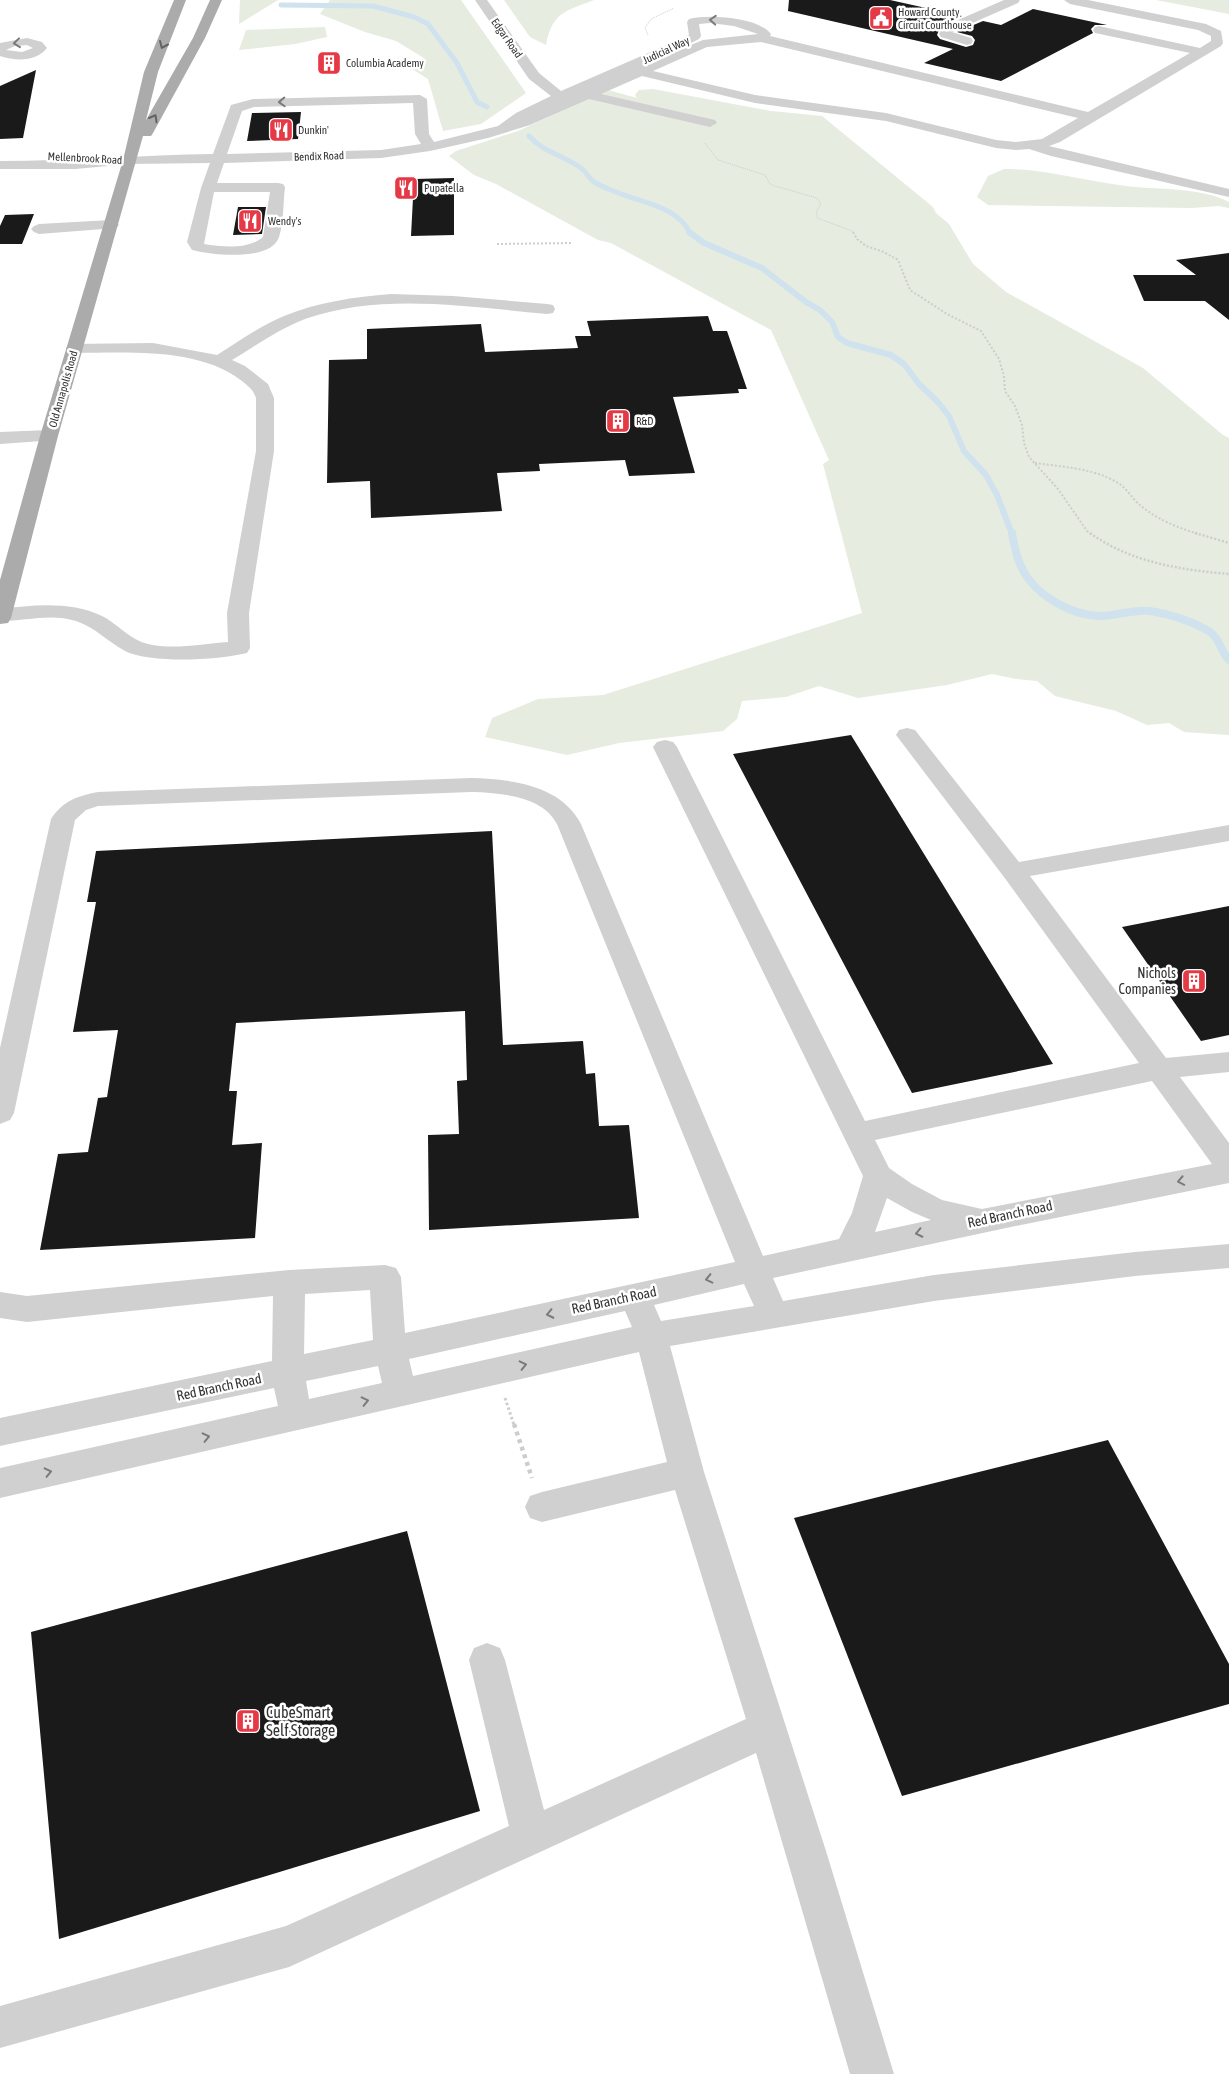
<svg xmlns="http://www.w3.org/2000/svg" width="1229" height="2074" viewBox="0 0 1229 2074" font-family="'Asap Condensed',sans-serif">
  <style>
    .green { fill: #e6ecdf }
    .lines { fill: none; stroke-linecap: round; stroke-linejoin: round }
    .stream-far2 { stroke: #cfe2ee; stroke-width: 5 }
    .stream-far1 { stroke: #cfe2ee; stroke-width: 6 }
    .stream { stroke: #cfe2ee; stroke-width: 8 }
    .building { fill: #1a1a1a }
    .path-far4 { stroke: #cdcdcd; stroke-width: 1; stroke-dasharray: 1 1; stroke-linecap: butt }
    .path-far3 { stroke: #cdcdcd; stroke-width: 2; stroke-dasharray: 2 2; stroke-linecap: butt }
    .path-far2 { stroke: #cdcdcd; stroke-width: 2.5; stroke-dasharray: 2 2; stroke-linecap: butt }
    .path-far1 { stroke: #cdcdcd; stroke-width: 3; stroke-dasharray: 2.5 2.5; stroke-linecap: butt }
    .path { stroke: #cdcdcd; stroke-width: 4.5; stroke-dasharray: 4 4; stroke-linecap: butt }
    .minor { fill: #d0d0d0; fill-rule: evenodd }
    .major { fill: #ababab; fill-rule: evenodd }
    .oneway { stroke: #7a7a7a }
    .oneway2 { stroke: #636363 }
    .labels { text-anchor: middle; stroke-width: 5; stroke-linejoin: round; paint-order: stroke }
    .far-poi-label { font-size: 11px; fill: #333; stroke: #fff; text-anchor: start }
    .far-street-label { font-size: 11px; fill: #333; stroke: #fff }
    .poi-label { font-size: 14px; fill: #333; stroke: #fff; text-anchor: end }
    .street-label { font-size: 14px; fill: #333; stroke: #fff }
    .near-poi-label { font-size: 16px; fill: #333; stroke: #fff; text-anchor: start }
  </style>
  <rect width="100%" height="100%" fill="#fff"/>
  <path class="green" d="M240,0H278L239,24Z
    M330,0H461L526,93L481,124L443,131L428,79L412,69L424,58L396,41L365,32L320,14Z
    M504,0H594C566,11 552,12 546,45L530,37Z
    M1156,0H1229V14Z
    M325,27L327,37L295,44L239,50L246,30Z
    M653,89L771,111L822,116L933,207L936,213L949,224L973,264L1006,292L1143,368L1223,435L1229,438V735L1184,732L1169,723L1147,725L1116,711L1055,696L1037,681L1016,679L992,674L947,685L858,698L819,686L786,697L742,701L737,719L723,731L619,743L567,755L485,737L492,718L538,699L603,695L862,613L823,464L829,460L771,330L611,243L598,240L496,184L474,175L449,156L456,151L518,131L608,90L637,98L635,95L639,90Z
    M1004,169C1045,169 1085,181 1126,186C1158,190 1201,187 1229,202V208L1219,206L1192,208L988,205L977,197L988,176Z"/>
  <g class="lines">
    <path class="stream-far2" d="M281,5L373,6L414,17L428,24L457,63L477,102L487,107
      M529,136C542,151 562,155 578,166C586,171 589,178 594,182C599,185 605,188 611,190C637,202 677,205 690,233"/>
    <path class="stream-far1" d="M689,232L704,243L762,268L806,302L820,310L832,322L838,337L847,343L891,355L904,364L919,384L937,401L949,416L964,451L986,475L997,495L1012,534"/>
    <path class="stream" d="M1012,533C1014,544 1016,556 1021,566C1033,594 1071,616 1101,616C1116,616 1134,609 1150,611C1169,614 1191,621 1207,630C1220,637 1220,651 1229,660"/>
  </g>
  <path class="building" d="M789,0H890L962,16L941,25L937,35L940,39L966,47L973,45L975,40L972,36L957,32L983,21L1001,25L1033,9L1107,25H1095L1091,29L1093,33L1001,81L924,63L953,49L788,11Z
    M36,70L23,138L0,139V86Z
    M301,112L298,139L247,141L252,113Z
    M454,178V235L411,236L414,179Z
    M238,207H266L262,234L233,235Z
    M34,214L22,244H0V226L5,215Z
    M1229,253V320L1205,301H1144L1133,275H1196L1176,260Z
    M708,316L713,331H727L747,389H738L739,393L673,397L695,473L629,476L625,460L539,464L540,471L497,473L502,511L371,518L370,481L327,483L329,360L367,359V329L481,324L485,352L578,348L575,336H591L587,321Z
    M851,735L1053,1064L912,1093L733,754Z
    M492,831L503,1045L583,1041L586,1074L595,1073L599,1126L629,1125L639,1218L429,1230L428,1135L459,1134L457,1081L467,1080L465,1011L236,1023L229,1091H237L232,1145L262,1143L255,1238L40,1250L58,1154L88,1152L98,1098L107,1097L118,1030L73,1032L96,902H87L96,851Z
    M1229,906V1035L1201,1041L1122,927Z
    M1108,1440L1229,1664V1704L902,1796L794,1518Z
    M407,1531L480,1811L59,1939L31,1632Z"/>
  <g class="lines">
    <path class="path-far4" d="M648,35L645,28L651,19L674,8
      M705,143L718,160L765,175L770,184L775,186L817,198L821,204L817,210V218L852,231L854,233"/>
    <path class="path-far3" d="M853,232L857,239L866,246L884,252L898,260L910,290L947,314L981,331L999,359L1004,376L1005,391L1015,406L1022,425L1024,443L1029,457L1058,489L1087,531L1091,534
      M497,244L573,243
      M1035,463C1062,467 1094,468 1118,483C1127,488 1132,499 1140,505C1156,519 1178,528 1199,534"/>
    <path class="path-far2" d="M1090,533C1130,562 1181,570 1229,574
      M1195,533L1229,543"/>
    <path class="path-far1" d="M505,1398L514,1425"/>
    <path class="path" d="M514,1424L532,1478"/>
    <path class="minor" d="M475,0H487L539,73L561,91L685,37L689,35L687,22L689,19C709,14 758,17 771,34L770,36L1088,112L1190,53L1095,33L1093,30L1095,27L1099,26L1200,48L1211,41V36L1198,30L1070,4L1064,0H1088L1206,24L1221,31L1223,43L1221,46L1060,142L1049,146L1229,189V197L1051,156L1029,149L1016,150L996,148L886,121L755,103L642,76L601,94L715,120L717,123L710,127L589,99L530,125L488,138L430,151L381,158L224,163L217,183H278L283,184L285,187C283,203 284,222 279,237C271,262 211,255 192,250L187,242L201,188L210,163L130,164L75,169H0V161C71,161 142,155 213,154L231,105L253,99L420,95L427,99L429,134L434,142L498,126L516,113L551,96L529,79ZM710,23L734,26L758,34L703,40L669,54L699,39L701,36L699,24ZM761,42L1078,118L1042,139L1016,142L996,140L886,113L755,95L653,71L707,47ZM413,103L415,134L421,144L381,150L227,154L242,111L254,107ZM214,192H270L263,237C248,250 222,247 204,244Z
      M1004,0H1020L1018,3L952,32L971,38L973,41L971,44L967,45L941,37L939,34L942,27Z
      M27,38L42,42L47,48C36,62 16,61 0,56V43ZM27,45L33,48L22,52L6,50L15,46Z
      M111,220L116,222L119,225L116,228L39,234L34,232L31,229L34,226L39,224Z
      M391,294L453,296L547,304L553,305L555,309L553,313L547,314C468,307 382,292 305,319C279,329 255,346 232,360L245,366L268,384L274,398V451L249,613L250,648L247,653C218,660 152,664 125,651C108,642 95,627 76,621C52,613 25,621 0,621V609C33,605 71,601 102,616C118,624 130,640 148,644C173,650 202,644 228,642L227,613L256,451V398C253,389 249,387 242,381C198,347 128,353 75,353L69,352L66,348L69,344L153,343L217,355C239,341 260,326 284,316C318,302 354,297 391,294Z
      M49,430L56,432L58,436L56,440L0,444V432Z
      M907,728L915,730L1019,862L1229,825V841L1030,876L1166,1058L1229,1052V1072L1180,1077L1229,1143V1183L1006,1228L773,1278L783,1301L934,1275L1135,1252L1229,1244V1268L1135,1276L934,1301L670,1346L704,1472L826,1851L894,2074H850L756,1753L289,1967L0,2048V2006L286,1926L509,1826L469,1660L474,1648L487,1643L500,1648L505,1660L544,1810L746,1719L675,1490L542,1522L530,1518L525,1507L530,1496L542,1492L667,1462L639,1352L0,1498V1468L278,1406L274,1388L0,1446V1418L272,1361L273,1296L27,1322L0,1318V1292L27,1296L289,1270L385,1265L396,1268L401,1277L405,1333L735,1262L557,824C542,795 499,793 471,792L98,806L86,810L75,820L14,1113L10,1120L0,1124V1048L51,819C63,801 77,796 98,792L471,778C511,779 561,785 581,824L763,1256L839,1239L852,1213L863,1176L653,747L657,742L665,740L673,742L677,747L865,1121L1139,1063L1004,877L896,735L899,730ZM1152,1081L1212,1164L982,1209L942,1200L912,1184L889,1168L875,1140ZM887,1198L912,1212L931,1220L875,1232ZM744,1284L754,1306L661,1321L654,1305ZM370,1290L373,1340L304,1354L305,1294ZM625,1311L632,1327L413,1376L409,1359ZM378,1366L382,1383L309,1399L306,1381Z"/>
    <path class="major" d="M174,0H186L158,72L146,120L193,38L210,0H222L205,38L153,133L151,136H143L58,436L11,618L8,623L0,624V580L40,436L123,160L144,72Z"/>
  </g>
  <defs><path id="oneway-chevron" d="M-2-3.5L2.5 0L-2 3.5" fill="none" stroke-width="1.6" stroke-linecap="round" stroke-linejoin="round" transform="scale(1.25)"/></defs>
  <g class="oneway">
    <use href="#oneway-chevron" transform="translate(713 20) rotate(-176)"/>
    <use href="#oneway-chevron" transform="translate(17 43) rotate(174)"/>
    <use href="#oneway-chevron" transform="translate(282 102) rotate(178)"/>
    <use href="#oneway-chevron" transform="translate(1181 1181) rotate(169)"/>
    <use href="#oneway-chevron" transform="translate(919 1233) rotate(168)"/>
    <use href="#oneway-chevron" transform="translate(709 1279) rotate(167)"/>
    <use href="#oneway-chevron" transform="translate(550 1314) rotate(168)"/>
    <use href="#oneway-chevron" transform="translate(523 1365) rotate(-13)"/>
    <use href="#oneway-chevron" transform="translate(365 1401) rotate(-13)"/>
    <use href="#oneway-chevron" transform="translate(206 1437) rotate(-13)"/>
    <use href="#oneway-chevron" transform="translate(48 1472) rotate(-13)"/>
  </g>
  <g class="oneway2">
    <use href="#oneway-chevron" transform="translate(163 45) rotate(114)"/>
    <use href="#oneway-chevron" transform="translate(154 118) rotate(-60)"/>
  </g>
  <defs>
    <symbol id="civic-square" viewBox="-11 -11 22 22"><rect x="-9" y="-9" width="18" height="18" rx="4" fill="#e63946" stroke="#fff"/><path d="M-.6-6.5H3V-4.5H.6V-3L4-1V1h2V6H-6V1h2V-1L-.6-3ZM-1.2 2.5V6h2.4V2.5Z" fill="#fff"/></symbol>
    <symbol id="building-square" viewBox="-11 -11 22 22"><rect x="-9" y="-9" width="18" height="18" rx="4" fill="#e63946" stroke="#fff"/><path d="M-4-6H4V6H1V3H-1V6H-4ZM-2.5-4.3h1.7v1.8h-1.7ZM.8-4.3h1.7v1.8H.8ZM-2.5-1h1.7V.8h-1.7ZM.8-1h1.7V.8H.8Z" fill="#fff"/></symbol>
    <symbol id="restaurant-square" viewBox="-11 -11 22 22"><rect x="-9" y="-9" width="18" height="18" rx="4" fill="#e63946" stroke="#fff"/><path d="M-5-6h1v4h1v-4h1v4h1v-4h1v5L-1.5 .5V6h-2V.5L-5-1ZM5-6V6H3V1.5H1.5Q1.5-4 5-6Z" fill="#fff"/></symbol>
  </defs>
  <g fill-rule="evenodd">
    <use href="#civic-square" x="867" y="4" width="28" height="28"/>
    <use href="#building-square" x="315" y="49" width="28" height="28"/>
    <use href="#restaurant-square" x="267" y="116" width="28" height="28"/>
    <use href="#restaurant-square" x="392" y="174" width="28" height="28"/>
    <use href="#restaurant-square" x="236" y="207" width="28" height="28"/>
    <use href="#building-square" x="604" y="407" width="28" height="28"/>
    <use href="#building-square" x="1180" y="967" width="28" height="28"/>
    <use href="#building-square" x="234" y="1707" width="28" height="28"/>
  </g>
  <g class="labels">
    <g class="far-poi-label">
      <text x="898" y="16">Howard County<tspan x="898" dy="13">Circuit Courthouse</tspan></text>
      <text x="346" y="67">Columbia Academy</text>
      <text x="298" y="134">Dunkin'</text>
      <text x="424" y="192">Pupatella</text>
      <text x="268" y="225">Wendy's</text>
      <text x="636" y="425">R&amp;D</text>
    </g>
    <g class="far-street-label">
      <text transform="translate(507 38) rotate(55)" y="4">Edgar Road</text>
      <text transform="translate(666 50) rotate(-25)" y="4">Judicial Way</text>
      <text transform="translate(319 156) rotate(-2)" y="4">Bendix Road</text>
      <text transform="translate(85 158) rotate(3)" y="4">Mellenbrook Road</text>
      <text transform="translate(63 389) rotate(-74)" y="4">Old Annapolis Road</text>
    </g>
    <g class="poi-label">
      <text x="1176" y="978">Nichols<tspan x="1176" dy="16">Companies</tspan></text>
    </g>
    <g class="street-label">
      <text transform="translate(1010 1214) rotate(-12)" y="5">Red Branch Road</text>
      <text transform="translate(614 1300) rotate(-12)" y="5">Red Branch Road</text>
      <text transform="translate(219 1387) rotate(-12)" y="5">Red Branch Road</text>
    </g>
    <g class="near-poi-label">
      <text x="266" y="1718">CubeSmart<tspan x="266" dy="18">Self Storage</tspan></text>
    </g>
  </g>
</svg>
